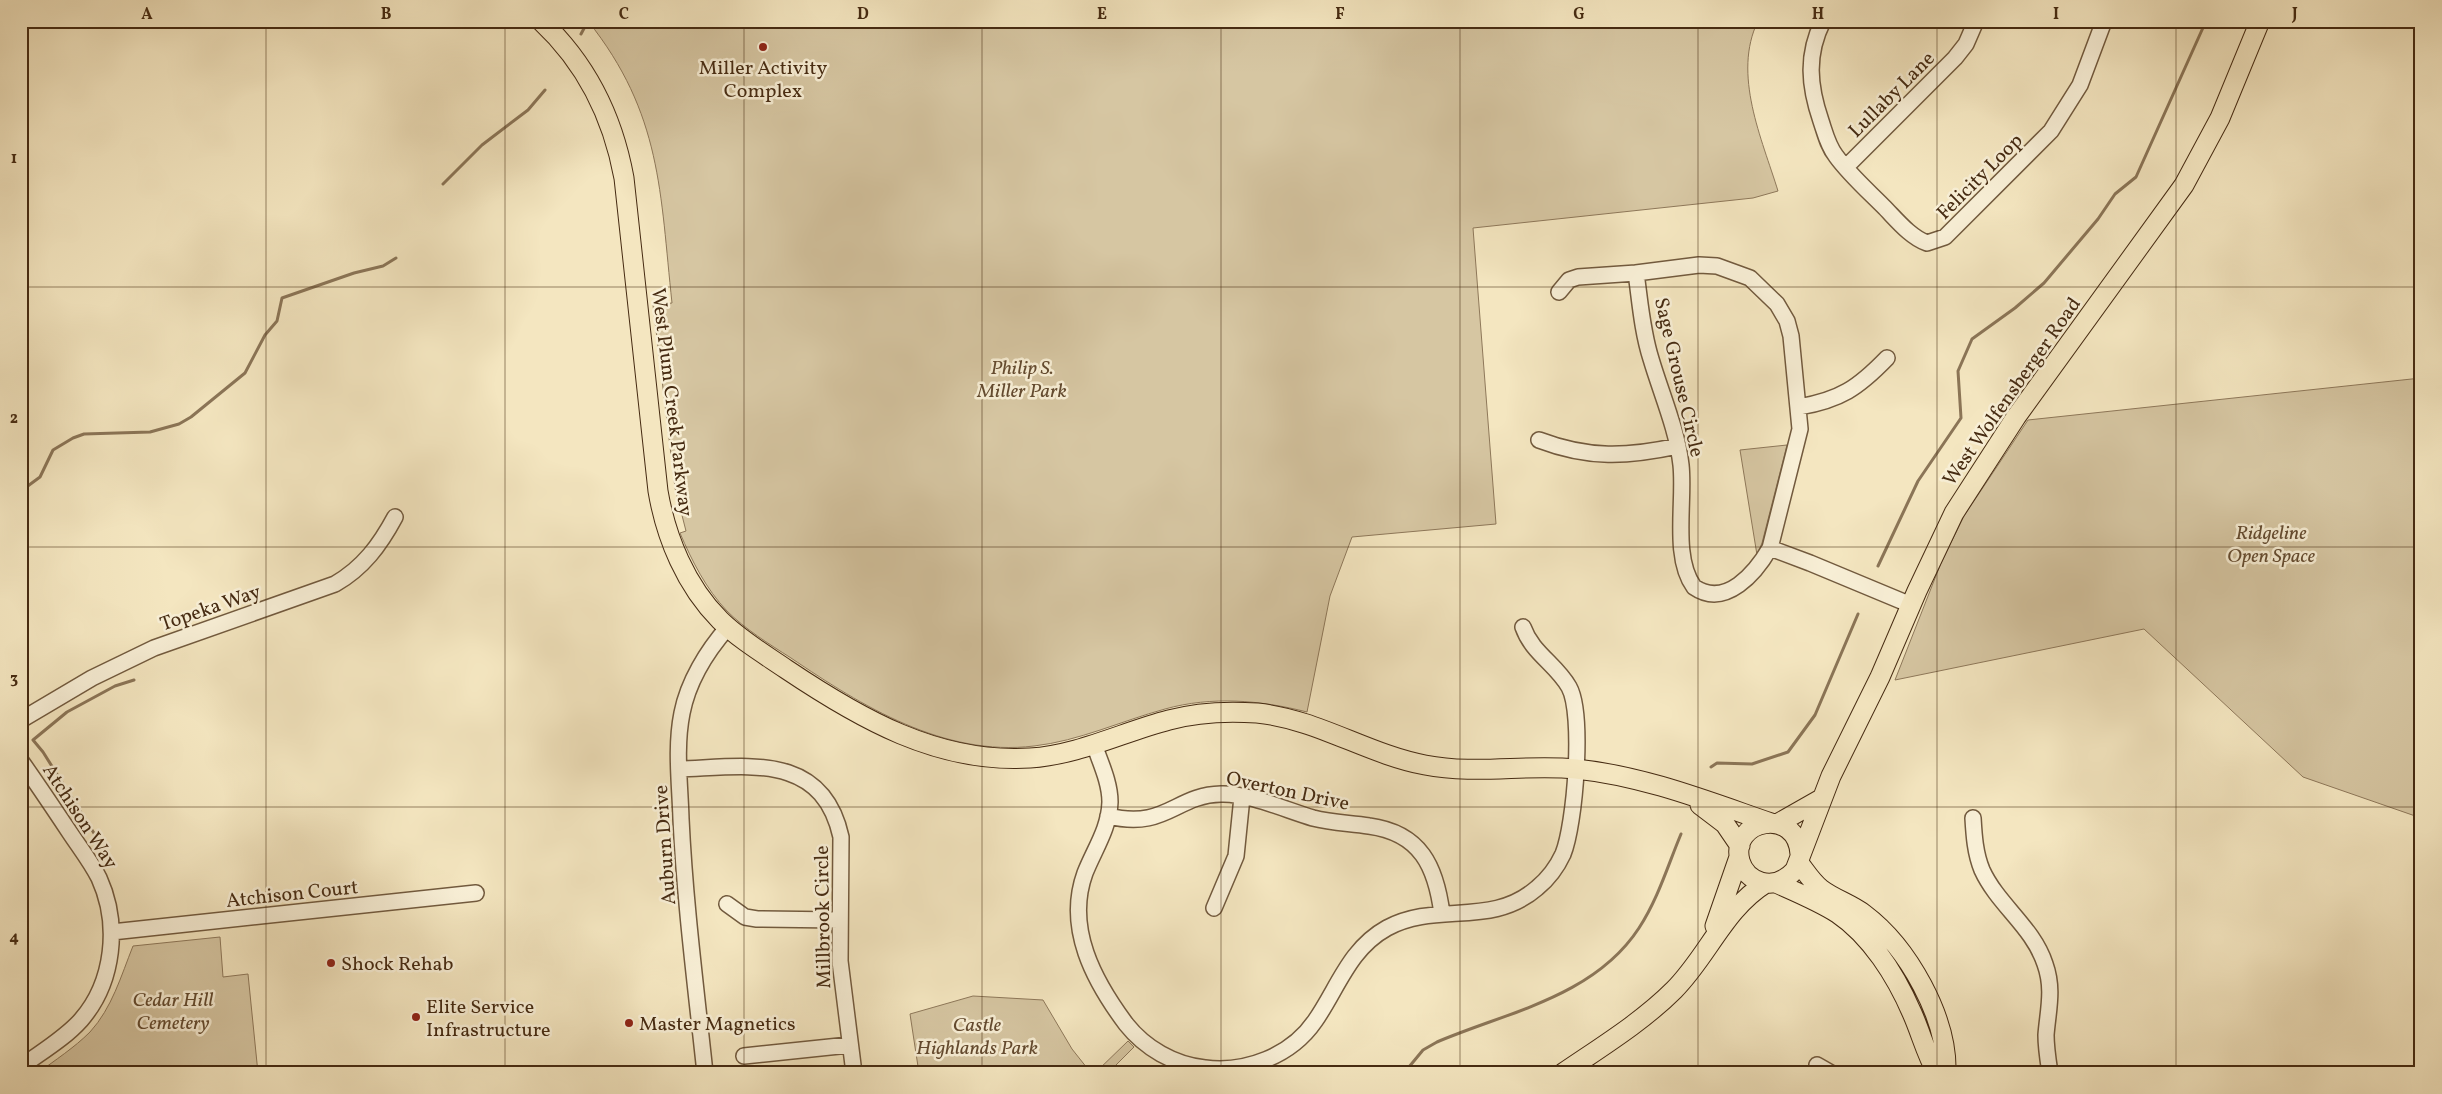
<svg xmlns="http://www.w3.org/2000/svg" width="2442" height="1094" viewBox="0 0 2442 1094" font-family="Vollkorn,serif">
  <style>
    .green { fill: #d6c6a2; stroke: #8e785a }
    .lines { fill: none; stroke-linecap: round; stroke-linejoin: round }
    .stream { stroke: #8b7557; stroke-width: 3 }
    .minor-casing { stroke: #725a3e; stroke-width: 18 }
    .major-casing { stroke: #462b12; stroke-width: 21 }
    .minor { stroke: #f8efd6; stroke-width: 15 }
    .major { stroke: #f4e6c0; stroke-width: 19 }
    .grid { fill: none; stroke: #462b12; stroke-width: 1; stroke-opacity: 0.55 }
    .poi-dot { fill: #8f2418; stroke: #f8efd6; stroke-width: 2 }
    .labels { text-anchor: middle; stroke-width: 5; stroke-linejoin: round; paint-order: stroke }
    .poi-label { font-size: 20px; fill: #462b12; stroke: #f8efd6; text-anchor: start }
    .street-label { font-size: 20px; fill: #462b12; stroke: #f8efd6 }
    .park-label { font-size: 20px; font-style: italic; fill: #634a2f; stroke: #f8efd6 }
    .neatline { fill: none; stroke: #462b12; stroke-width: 2 }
    .grid-label { font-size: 16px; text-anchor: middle; font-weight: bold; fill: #462b12 }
  </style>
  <rect width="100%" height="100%" fill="#f4e6c0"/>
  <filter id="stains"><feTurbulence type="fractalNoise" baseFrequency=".004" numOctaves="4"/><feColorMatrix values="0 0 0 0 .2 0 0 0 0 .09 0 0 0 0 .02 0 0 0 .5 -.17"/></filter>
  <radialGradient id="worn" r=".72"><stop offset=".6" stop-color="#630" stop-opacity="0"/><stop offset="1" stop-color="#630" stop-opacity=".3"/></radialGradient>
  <path class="green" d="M588,21H1758C1732,74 1762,139 1778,191L1753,198L1473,228L1496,524L1352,537L1330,596L1307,712C1260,700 1212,696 1165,709C1121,721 1079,741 1034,746C944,757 862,706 791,658C769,644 745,629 727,611C706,589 692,561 680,533L686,531L675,488L653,305L672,303C660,192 662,114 588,21Z
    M2421,378V818L2303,777L2144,629L1895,680L1941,563L1964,516L2028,420Z
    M1787,445L1762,543L1757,555L1740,450Z
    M220,937L223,977L248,974L258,1073H38C55,1060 74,1048 90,1032C112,1008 121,976 133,946Z
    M973,996L1043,1000L1072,1049L1091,1073H919L910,1014Z
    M1128,1041L1134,1047L1108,1073H1095Z"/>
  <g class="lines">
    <path class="stream" d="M581,34L588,21
      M443,184L482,145L528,110L545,90
      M21,491L40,477L53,450L73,438L84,434L150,432L179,424L191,417L245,373L265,335L277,321L282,298L354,273L383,266L396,258
      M1878,566L1918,481L1961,418L1958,371L1972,339L2015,308L2044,283L2098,219L2115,194L2136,177L2206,21
      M1711,767L1717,763L1752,764L1788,752L1815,715L1858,614
      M97,838L43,752L33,740L67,712L115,686L134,680
      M1404,1073L1423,1050L1437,1042C1507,1012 1594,997 1639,928C1658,899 1668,865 1681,834"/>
    <defs>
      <path id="minor" d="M1823,21C1806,55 1809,86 1821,121C1825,133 1828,146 1836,156C1849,174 1867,190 1883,206C1896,219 1910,237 1927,243L1945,237L2051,131L2080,85L2104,21
        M1846,167L1955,58L1966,44L1976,21
        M1699,265L1717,266L1750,278L1777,304L1787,321L1791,336L1800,429L1770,548C1756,572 1726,609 1694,587C1672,557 1685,501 1681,465C1677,429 1661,393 1651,359C1642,331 1640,301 1636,273Z
        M1559,292L1569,280L1578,277L1636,273
        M1799,407C1840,400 1858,388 1887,358
        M1539,440C1589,459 1627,457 1678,446
        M1770,548L1810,563L1911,605
        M21,720L92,678L154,648L335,584C363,568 380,545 395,517
        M1094,744C1100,762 1110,782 1110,802C1109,829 1095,848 1085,873C1065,928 1094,981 1126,1024C1145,1048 1174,1065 1205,1068C1246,1073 1291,1056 1315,1021C1338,988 1349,949 1387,928C1437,901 1491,928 1537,888C1548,879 1557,867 1563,854C1575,825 1584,714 1569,687C1556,664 1532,653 1523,627
        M21,761C38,785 54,809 70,833C80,848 91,862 99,878C120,924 114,982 81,1020C64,1039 41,1052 21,1067
        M679,769C746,767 822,751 841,837L840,961L854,1073
        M1108,816C1166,830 1175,795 1221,794C1248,793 1286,810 1313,818C1332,823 1350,823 1369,826C1421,833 1436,867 1442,914
        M1973,818C1974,835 1975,853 1982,870C1998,905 2033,927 2045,964C2054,989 2048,1010 2046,1035C2046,1048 2048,1060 2050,1073
        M727,904L745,917L757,919L839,920
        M1214,908L1236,856L1242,797
        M112,932L476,893
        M744,1056L849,1045
        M1817,1065L1831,1073
        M705,1073C696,988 685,904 681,819C680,784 675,748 682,713C688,682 707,651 728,627"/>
      <path id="major" d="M541,21C586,63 613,118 624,178L658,491C666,538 686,586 720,620C739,639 764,654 786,669C859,718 938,764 1030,758C1078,755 1123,732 1169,720C1198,712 1228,711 1257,713C1317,719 1367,754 1425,765C1475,775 1526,764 1576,769C1644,776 1707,801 1771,823
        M1700,805L1725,824L1740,846
        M1777,824L1821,799
        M1800,854C1797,806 1729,819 1740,861C1743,871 1751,879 1761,882C1775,886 1786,880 1795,870L1831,776L1880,677L1917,591L1954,513L2016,417L2184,185L2220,118L2260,21
        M1799,863C1806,872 1812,882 1821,889C1834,899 1851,904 1864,914C1908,947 1948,1018 1946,1073
        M1776,883C1796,892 1818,901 1837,913C1871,936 1896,976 1912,1013C1921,1033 1926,1054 1937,1073
        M1715,926L1739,857
        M1563,1073C1601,1047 1642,1022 1674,990C1708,956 1724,909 1766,883"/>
    </defs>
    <use href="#minor" class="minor-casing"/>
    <use href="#major" class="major-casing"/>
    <use href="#minor" class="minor"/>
    <use href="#major" class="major"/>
  </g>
  <path class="grid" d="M266,21V1073M505,21V1073M744,21V1073M982,21V1073M1221,21V1073M1460,21V1073M1698,21V1073M1937,21V1073M2176,21V1073M21,287H2421M21,547H2421M21,807H2421"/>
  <g class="poi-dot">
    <circle cx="763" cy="47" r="5"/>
    <circle cx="331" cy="963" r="5"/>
    <circle cx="416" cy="1017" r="5"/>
    <circle cx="629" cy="1023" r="5"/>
  </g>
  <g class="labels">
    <g class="poi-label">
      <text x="763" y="74" text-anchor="middle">Miller Activity<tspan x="763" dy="23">Complex</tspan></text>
      <text x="341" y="970">Shock Rehab</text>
      <text x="426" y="1013">Elite Service<tspan x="426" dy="23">Infrastructure</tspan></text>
      <text x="639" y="1030">Master Magnetics</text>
    </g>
    <g class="street-label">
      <text transform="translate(1891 94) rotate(-45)" y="7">Lullaby Lane</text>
      <text transform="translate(1979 176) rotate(-45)" y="7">Felicity Loop</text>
      <text transform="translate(1680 377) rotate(77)" y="7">Sage Grouse Circle</text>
      <text transform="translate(2011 391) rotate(-55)" y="7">West Wolfensberger Road</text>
      <text transform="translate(673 402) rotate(83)" y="7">West Plum Creek Parkway</text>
      <text transform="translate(210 607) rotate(-19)" y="7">Topeka Way</text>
      <text transform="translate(1288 790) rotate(12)" y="7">Overton Drive</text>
      <text transform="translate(81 816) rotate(57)" y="7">Atchison Way</text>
      <text transform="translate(664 845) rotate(-94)" y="7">Auburn Drive</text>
      <text transform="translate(292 893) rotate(-6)" y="7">Atchison Court</text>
      <text transform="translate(822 917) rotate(-91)" y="7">Millbrook Circle</text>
    </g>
    <g class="park-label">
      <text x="1022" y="374">Philip S.<tspan x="1022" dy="23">Miller Park</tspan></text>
      <text x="2271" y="539">Ridgeline<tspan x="2271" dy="23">Open Space</tspan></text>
      <text x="173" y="1006">Cedar Hill<tspan x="173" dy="23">Cemetery</tspan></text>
      <text x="977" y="1031">Castle<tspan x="977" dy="23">Highlands Park</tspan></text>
    </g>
  </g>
  <rect width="2442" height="1094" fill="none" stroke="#f4e6c0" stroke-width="55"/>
  <rect x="28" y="28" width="2386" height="1038" class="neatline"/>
  <g class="grid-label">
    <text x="147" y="19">A</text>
    <text x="386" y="19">B</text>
    <text x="624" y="19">C</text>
    <text x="863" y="19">D</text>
    <text x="1102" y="19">E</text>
    <text x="1340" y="19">F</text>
    <text x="1579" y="19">G</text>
    <text x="1818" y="19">H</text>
    <text x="2056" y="19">I</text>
    <text x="2295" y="19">J</text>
    <text x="14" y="163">1</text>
    <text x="14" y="423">2</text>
    <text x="14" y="683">3</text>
    <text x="14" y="942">4</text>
  </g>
  <rect width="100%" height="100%" filter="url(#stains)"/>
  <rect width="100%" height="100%" fill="url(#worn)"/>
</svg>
